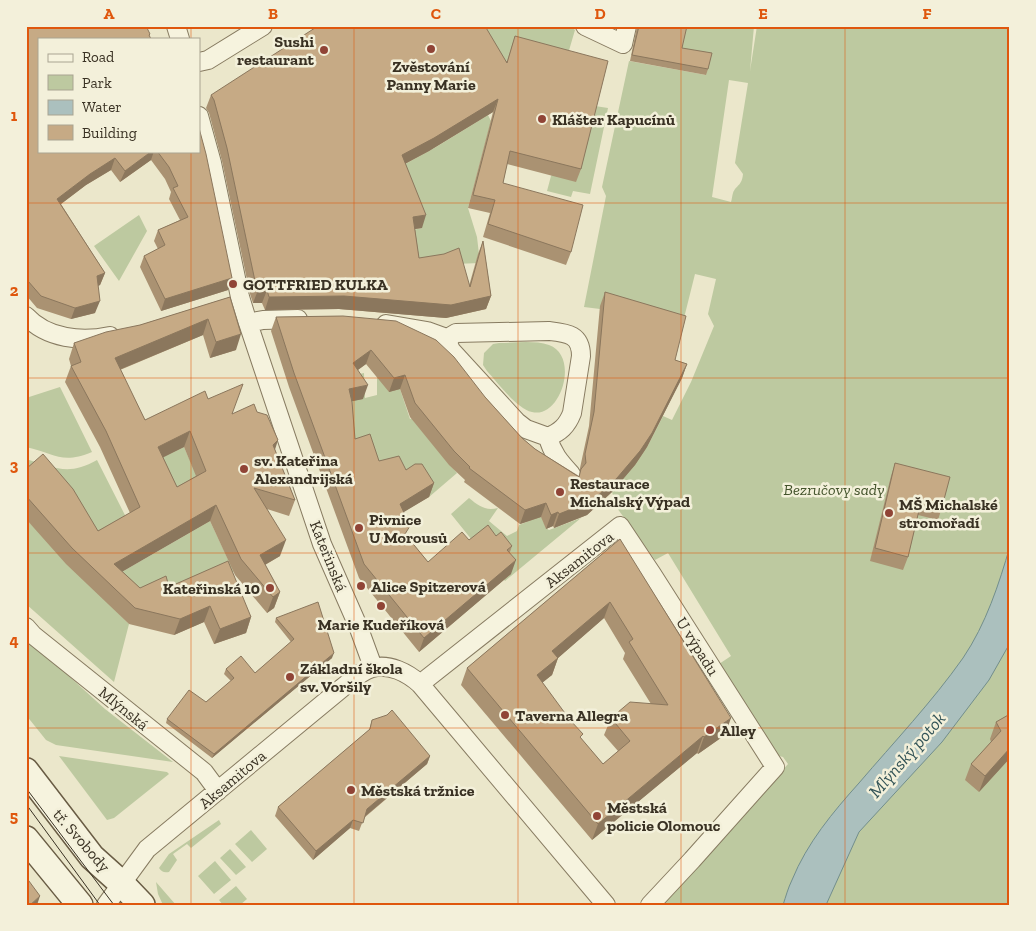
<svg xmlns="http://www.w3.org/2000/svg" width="1036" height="931" viewBox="0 0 1036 931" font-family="'Zilla Slab',serif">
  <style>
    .green { fill: #bdc9a0; fill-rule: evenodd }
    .water { fill: #abc0be; stroke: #728e8c }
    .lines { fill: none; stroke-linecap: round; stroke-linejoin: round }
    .street-casing { stroke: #877b61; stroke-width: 20 }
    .secondary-casing { stroke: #695c44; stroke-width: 28 }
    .street { stroke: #f6f3de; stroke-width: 18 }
    .secondary { stroke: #f6f3de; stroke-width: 25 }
    .tram { stroke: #393123; stroke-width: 1 }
    .wall { fill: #aa9272; fill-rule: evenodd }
    .shaded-wall { fill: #8b775d }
    .building { fill: #c6aa85; stroke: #8b775d; fill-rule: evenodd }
    .grid { fill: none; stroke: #df570d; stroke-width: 1; stroke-opacity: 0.55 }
    .poi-dot { fill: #904436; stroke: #f3f0da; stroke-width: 2 }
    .labels { text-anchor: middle; stroke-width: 5; stroke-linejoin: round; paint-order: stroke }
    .poi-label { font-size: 16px; font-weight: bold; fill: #393123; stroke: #f3f0da; text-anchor: start }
    .park-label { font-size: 16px; font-style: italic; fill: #43532b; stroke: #f3f0da }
    .street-label { font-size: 16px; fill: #393123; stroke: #f3f0da }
    .water-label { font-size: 18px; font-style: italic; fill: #335457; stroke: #f3f0da }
    .neatline { fill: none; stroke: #df570d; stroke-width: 2 }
    .grid-label { font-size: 16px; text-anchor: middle; font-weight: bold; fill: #df570d }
  </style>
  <rect width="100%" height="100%" fill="#ebe7cb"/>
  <path class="green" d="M472,26H570L575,30L565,64L511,49L507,61L499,59Z
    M687,26H754L750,71L757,26H1010V546L1007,554L1010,562V905H663L788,764L783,757L779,756L719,664L731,656L668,553L655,560L617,508L612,492L647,447L663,416L672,420L691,382L714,326L708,314L716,279L695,274L681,330L601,307L600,309L584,307L606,196L602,187L629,61L706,75L681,54ZM729,80L748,83L735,163L743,174C742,186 736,185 733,193C732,196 732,199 731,202L712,197Z
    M595,106L608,108L590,194L573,191L571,197L547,191L551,176Z
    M488,115L491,121L468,208L477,237L480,263L455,264L415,272L408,231L422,228L389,173L436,147Z
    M139,215L147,231L119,281L94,246Z
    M499,343C514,343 534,340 549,345C580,356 561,419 532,412C516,408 498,383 487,371L483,365L484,353L493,344Z
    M364,373L365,398L377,395V374L397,380L410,419L413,418L457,473L429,497L354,452L333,380Z
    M60,387L92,452C61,465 55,453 26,447V398Z
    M184,447L201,486L171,503L155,461Z
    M26,459C55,468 69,476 97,460L130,525L92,547L26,478Z
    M469,498C479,506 485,511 498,508L489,521L507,536L517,531L519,525L541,516L546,528L549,530L581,518L505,581L451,514Z
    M26,519L129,624L114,682L26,604Z
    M210,521L234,572L163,603L134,604L108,580Z
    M26,637L105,709L173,762L56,745L46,740L26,715Z
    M59,756L167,772L169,774L114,818L107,820Z
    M219,820L221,824L191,848L187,844L173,854L177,860L169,872C164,873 162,872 159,868L169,854Z
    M251,830L267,849L252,862L235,844Z
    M230,849L246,867L236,875L220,858Z
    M215,861L231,880L214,894L198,876Z
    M156,882L176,905H163L158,894Z
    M236,886L247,899L240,905H223L219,900Z"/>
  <path class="water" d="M1010,546V643L989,680L942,742L859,832L826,905H783C786,896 788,888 792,880C807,843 833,812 859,783C894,742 932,702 963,658C986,624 999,584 1010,546Z"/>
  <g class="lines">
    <defs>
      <path id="street" d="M176,26L180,39
        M585,26L623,44L627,26
        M199,62L208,60L263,26
        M199,116L212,163L240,297L248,323L322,544L358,626L373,667
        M26,316C47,339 82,342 110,336
        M248,323L263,320L298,319
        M386,324L427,331L449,339
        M549,331C567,333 581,334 581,356L572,413C567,426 560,432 548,437L526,429L517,422L451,350L448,343L451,336L456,333Z
        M548,437C552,453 560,462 571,474
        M26,627L33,635L204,772L218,791
        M420,684L620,526L652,574L775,767L692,860L650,905
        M106,905L147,849L342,688C351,681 361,671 372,668C389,663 408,673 420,684L606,905"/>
      <path id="secondary" d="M26,771L92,857L121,883L142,905
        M26,839L80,905"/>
    </defs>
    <use href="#street" class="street-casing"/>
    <use href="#secondary" class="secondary-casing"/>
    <use href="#street" class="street"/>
    <use href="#secondary" class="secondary"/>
    <path class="tram" d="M26,788L114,905
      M26,804L100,905"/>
  </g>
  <path class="wall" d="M26,26L150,34L149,36L39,151H199L232,278L228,290L161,311L140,267L144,256L158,249L154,241L158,230L180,220L169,199L171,192L165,179L151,160L120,182L111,170L86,185L61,204L105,273L100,285L98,286L95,313L71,319L37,308L26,295Z
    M637,26H687L682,48L708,69L706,75L630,61Z
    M515,36L581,169L576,182L507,164L503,183L571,252L566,265L483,237L490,213L468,208L493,112L429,151L405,164L422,228L415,229L419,258L469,286L478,254L483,241L491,296L486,309L446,318L339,309L265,310L262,303H253L250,294L222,161L209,113L206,108L211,95L507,61Z
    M605,292L675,360L687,364L682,378L647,447L635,465L612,492L587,515L554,528L553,526L546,529L541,517L520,524L464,482L465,480L449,465L410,417L400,389L389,392L366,364L358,370L363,399L352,401L355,439L379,461L406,470L434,483L429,497L403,512L406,535L428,562L469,540L496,536L512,546L510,552L511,574L419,652L359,578L289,387L271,331L276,317L343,316L485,397L522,438L535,449L579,476L580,472V468L589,426L600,306Z
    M230,297L236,350L210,358L203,335L120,370L145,420L208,399L232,414L275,450L295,500L289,516L267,509L280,556L265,565L280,592L274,608L267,613L235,575L210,521L122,571L140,588L169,587L251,617L246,633L214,644L204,622L174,635L129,624L66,564L26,519V469L98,531L130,513L100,447L65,382L71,366L69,359L74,343L140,325ZM184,447L196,476L177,487L163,457Z
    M895,463L942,507L938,520L918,515L908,557L903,570L870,561L891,476Z
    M620,539L725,735L698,754L697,753L592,840L461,685L467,668ZM604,618L625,653L623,659L651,704L611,718L604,735L618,751L603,764L581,739L542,682L552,675L558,658Z
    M276,618L332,658L212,758L166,723L167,719L206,702L231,681L224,674L226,669L255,673L291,642L275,622Z
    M1010,714V758L979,792L965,780L971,764L991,742L990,739L996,722Z
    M372,720L430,756L427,764L364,818L359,831L350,828L313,860L275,816L278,807L369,730Z"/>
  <path class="shaded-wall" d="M498,99L493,112L429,151L397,168L402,155Z
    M152,151H154L151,160L120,182L125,171Z
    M115,158L111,170L86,185L53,210L57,199L90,174Z
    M426,215L422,228L408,230L413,217Z
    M105,273L100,285L93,288L97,276Z
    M232,278L228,290L161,311L165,299Z
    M258,290H267L262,303H253Z
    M344,296H491L486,309L446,318L339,309L265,310L269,297Z
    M100,301L95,313L71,319L75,308Z
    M208,319L203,335L109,374L115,358Z
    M241,334L236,350L210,358L216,342Z
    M371,350L366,364L348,377L353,363Z
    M687,364L682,378L647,447L635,465L612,492L587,515L554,528L559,514Z
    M405,375L400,389L389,392L394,378Z
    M368,385L363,399L344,403L349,389Z
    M190,431L184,447L152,463L158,447Z
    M278,440L273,456V445Z
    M434,483L429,497L394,518L400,504Z
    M546,503L541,517L520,524L525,510Z
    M216,505L210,521L108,580L114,564Z
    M558,512L553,526L546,529L551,515Z
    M286,540L280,556L254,571L260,555Z
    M516,560L511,574L419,652L424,638Z
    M280,592L274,608L267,613L273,597Z
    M610,602L604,618L558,658L552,675L531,692L537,675L552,651Z
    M210,606L204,622L174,635L180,619Z
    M251,617L246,633L214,644L220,629Z
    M334,653L332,658L212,758L214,754Z
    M731,718L725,735L698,754L704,737Z
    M703,736L697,753L592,840L598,824Z
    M1010,748V758L979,792L985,776Z
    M430,756L427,764L363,818L367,809Z
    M353,820L350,828L313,860L316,851Z
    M40,896L37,905H30Z"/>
  <path class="building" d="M26,26H146L150,34L149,35L151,39H39V151H152L125,171L115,158L90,174L57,199L105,273L97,276L100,301L75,308L41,296L28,281L26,282Z
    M318,26H485L507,63L515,36L608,61L581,169L510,151L503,183L583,205L571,252L488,224L495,200L473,195L498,99L434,138L402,155L426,215L413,217L419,258L444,254L459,248L470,287L483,241L491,296L451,305L344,296L269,297L267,290H258L255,281L227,148L214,100L211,95Z
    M639,26H687L682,48L712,53L708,69L632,55Z
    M199,128L206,154L232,278L165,299L144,256L165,245L158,230L188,217L173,188L178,186L169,167L157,151H199Z
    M605,292L686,316L675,360L687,364L652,433L640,451L617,478L592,501L559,514L558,512L551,515L546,503L525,510L469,468L470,467L454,451L415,403L405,375L394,378L371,350L353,363L368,385L349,389L352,402L355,439L370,434L379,461L399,456L406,470L415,464H422L434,483L400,504L410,526L405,534L428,562L462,532L469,540L488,525L496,536L501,532L512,546L507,550L516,560L424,638L364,564L294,373L276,317L343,316L396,321L436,340L454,357L485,397L522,438L535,449L579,477L581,469L586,463L585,454L594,412Z
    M230,297L241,334L216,342L208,319L115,358L145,420L205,391L208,399L243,384L232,414L254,404L257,412L267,415L278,440L273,445L295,500L254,488L286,540L260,555L280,592L273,597L241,559L216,505L114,564L140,588L166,576L169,587L228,561L251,617L220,629L210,606L180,619L135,608L72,548L26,496V469L43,454L73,489L98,531L140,507L106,431L71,366L81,362L74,343L106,332L140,325ZM190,431L206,471L177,487L158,447Z
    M895,463L950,477L942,507L921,502L908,557L875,548Z
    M620,539L731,718L704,737L703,736L598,824L467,668ZM610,602L633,639L629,642L668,705L630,702L611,718L630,741L603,764L580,737L583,734L570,720L537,675L558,658L552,651Z
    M318,602L334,653L214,754L167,719L189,690L206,702L234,678L226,669L241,656L255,673L294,639L276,618Z
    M392,710L430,756L367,809L363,823L353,820L316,851L278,807L370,729L372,720L387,715Z
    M1010,714V748L985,776L971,764L1001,731L996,722Z
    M26,877L40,896L30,905H26Z"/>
  <path class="grid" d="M191,26V39M354,26V905M518,26V905M681,26V905M845,26V905M191,151V905M26,203H1010M26,378H1010M26,553H1010M26,728H1010"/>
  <g class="poi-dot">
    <circle cx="431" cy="49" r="5"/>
    <circle cx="324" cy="50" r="5"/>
    <circle cx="542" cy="119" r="5"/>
    <circle cx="233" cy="284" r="5"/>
    <circle cx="244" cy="469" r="5"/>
    <circle cx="560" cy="492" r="5"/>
    <circle cx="889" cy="513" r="5"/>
    <circle cx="359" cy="528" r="5"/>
    <circle cx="361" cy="586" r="5"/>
    <circle cx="270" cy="588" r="5"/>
    <circle cx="381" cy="606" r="5"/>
    <circle cx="290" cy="677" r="5"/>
    <circle cx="505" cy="715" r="5"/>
    <circle cx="710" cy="730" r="5"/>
    <circle cx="351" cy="790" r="5"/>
    <circle cx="597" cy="816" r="5"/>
  </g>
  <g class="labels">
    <g class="poi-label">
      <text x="314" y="47" text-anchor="end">Sushi<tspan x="314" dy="18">restaurant</tspan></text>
      <text x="431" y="72" text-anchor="middle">Zvěstování<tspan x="431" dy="18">Panny Marie</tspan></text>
      <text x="552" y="125">Klášter Kapucínů</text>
      <text x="243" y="290">GOTTFRIED KULKA</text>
      <text x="254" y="466">sv. Kateřina<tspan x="254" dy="18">Alexandrijská</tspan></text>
      <text x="570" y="489">Restaurace<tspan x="570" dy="18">Michalský Výpad</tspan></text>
      <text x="899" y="510">MŠ Michalské<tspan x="899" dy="18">stromořadí</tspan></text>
      <text x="369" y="525">Pivnice<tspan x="369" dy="18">U Morousů</tspan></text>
      <text x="371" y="592">Alice Spitzerová</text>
      <text x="260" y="594" text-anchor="end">Kateřinská 10</text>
      <text x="381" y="630" text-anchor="middle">Marie Kudeříková</text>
      <text x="300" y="674">Základní škola<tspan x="300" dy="18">sv. Voršily</tspan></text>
      <text x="515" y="721">Taverna Allegra</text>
      <text x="720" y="736">Alley</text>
      <text x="361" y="796">Městská tržnice</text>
      <text x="607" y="813">Městská<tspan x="607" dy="18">policie Olomouc</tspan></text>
    </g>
    <g class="park-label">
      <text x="834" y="495">Bezručovy sady</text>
    </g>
    <g class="street-label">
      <text transform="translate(329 556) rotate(68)" y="6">Kateřinská</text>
      <text transform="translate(579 559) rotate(-38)" y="6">Aksamitova</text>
      <text transform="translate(698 646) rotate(58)" y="6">U výpadu</text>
      <text transform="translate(124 708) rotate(39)" y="6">Mlýnská</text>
      <text transform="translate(232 779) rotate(-40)" y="6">Aksamitova</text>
      <text transform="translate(82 840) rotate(49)" y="6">tř. Svobody</text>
    </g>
    <g class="water-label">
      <text transform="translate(907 755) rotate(-49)" y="6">Mlýnský potok</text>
    </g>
  </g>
  <rect width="1036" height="931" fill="none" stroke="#f3f0da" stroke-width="55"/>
  <rect x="38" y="38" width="162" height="115" fill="#f3f0da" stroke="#a9a491"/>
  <rect x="48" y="54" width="25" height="8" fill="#f6f3de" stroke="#a9a491"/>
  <text x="82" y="62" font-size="15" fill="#393123">Road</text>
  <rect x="48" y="75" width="25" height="15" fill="#bdc9a0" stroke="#a9a491"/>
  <text x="82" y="88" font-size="15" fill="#393123">Park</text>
  <rect x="48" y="100" width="25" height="15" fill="#abc0be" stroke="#a9a491"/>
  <text x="82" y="112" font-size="15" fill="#393123">Water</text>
  <rect x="48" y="125" width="25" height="15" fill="#c6aa85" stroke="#a9a491"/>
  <text x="82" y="138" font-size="15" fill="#393123">Building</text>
  <rect x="28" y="28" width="980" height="876" class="neatline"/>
  <g class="grid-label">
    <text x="109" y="19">A</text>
    <text x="273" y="19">B</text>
    <text x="436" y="19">C</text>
    <text x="600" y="19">D</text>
    <text x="763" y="19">E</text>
    <text x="927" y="19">F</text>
    <text x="14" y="121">1</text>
    <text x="14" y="296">2</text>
    <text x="14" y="471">3</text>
    <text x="14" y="646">4</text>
    <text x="14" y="822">5</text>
  </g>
</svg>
